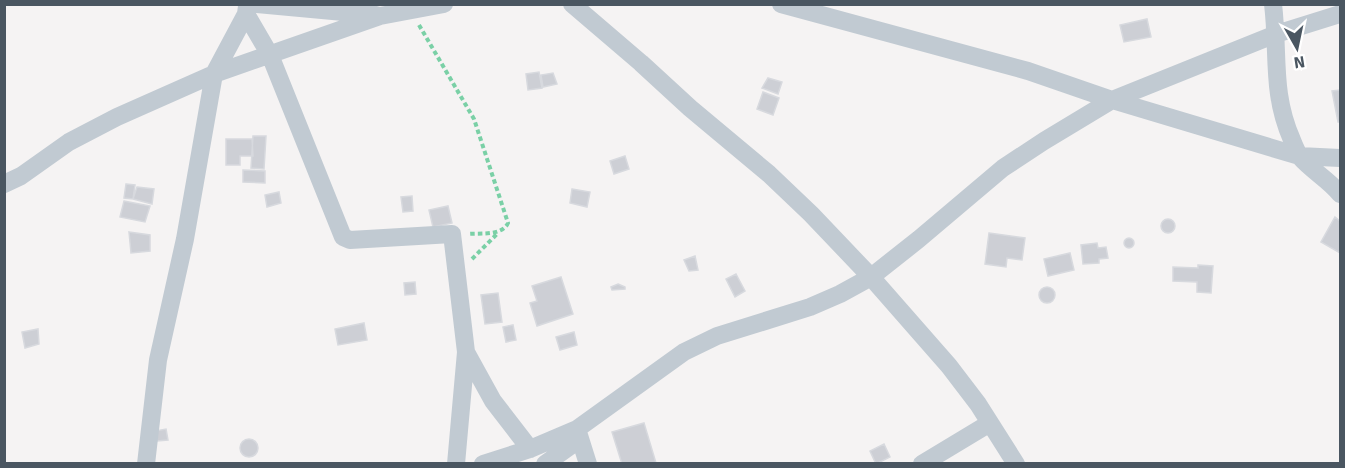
<svg xmlns="http://www.w3.org/2000/svg" width="1345" height="468" viewBox="0 0 1345 468" font-family="Signika,sans-serif">
  <style>
    .building { fill: #cdcfd5; stroke: #d7d9de; stroke-width: 1.5 }
    .lines { fill: none; stroke-linecap: round; stroke-linejoin: round }
    .path { stroke: #7ad0a6; stroke-width: 4; stroke-dasharray: 4.5 3; stroke-linecap: butt }
    .street { stroke: #c1cad2; stroke-width: 18 }
  </style>
  <rect width="100%" height="100%" fill="#f5f3f3"/>
  <path class="building" d="M1147,19L1151,37L1124,42L1120,25Z
    M539,72L542,88L528,90L526,74Z
    M553,73L557,84L543,87L541,75Z
    M768,78L782,82L778,94L762,88Z
    M1340,90V122H1338L1332,91Z
    M763,92L779,98L773,115L757,109Z
    M253,136H266L264,169L251,168Z
    M226,139H252L253,156H240V165H226Z
    M625,156L629,169L614,174L610,161Z
    M243,170L265,171V183L243,182Z
    M126,184L135,185L133,199L124,198Z
    M137,187L154,189L152,204L133,199Z
    M572,189L590,192L587,207L570,203Z
    M279,192L281,203L267,207L265,195Z
    M412,196L413,211L403,212L401,197Z
    M124,201L150,206L145,222L120,217Z
    M448,206L452,223L433,227L429,210Z
    M1335,217L1340,221V253L1321,242Z
    M1161 226a7 7 0 1 1 14 0a7 7 0 1 1-14 0Z
    M129,232L150,235V251L131,253Z
    M989,233L1025,238L1022,260L1007,258L1006,267L985,264Z
    M1124 243a5 5 0 1 1 10 0a5 5 0 1 1-10 0Z
    M1097,243L1098,248L1106,247L1108,258L1099,259V263L1083,264L1081,245Z
    M1070,253L1074,270L1048,276L1044,259Z
    M695,256L698,270L689,271L684,260Z
    M1198,265L1213,266L1211,293L1197,292V282L1173,281V267L1198,268Z
    M736,274L745,291L735,297L726,279Z
    M561,277L573,314L537,326L530,303L537,301L532,286Z
    M415,282L416,294L405,295L404,283Z
    M618,284L625,287V289L612,290L611,287Z
    M1039 295a8 8 0 1 1 16 0a8 8 0 1 1-16 0Z
    M498,293L502,322L485,324L481,295Z
    M364,323L367,340L338,345L335,329Z
    M513,325L516,340L506,342L503,327Z
    M38,329L39,344L25,348L22,332Z
    M574,332L577,345L560,350L556,337Z
    M644,423L656,463L622,464L612,432Z
    M166,429L168,440L157,441L155,431Z
    M240 448a9 9 0 1 1 18 0a9 9 0 1 1-18 0Z
    M884,444L890,457L876,464L870,451Z"/>
  <g class="lines">
    <path class="path" d="M419,25L474,119L508,223C502,236 481,233 468,234
      M472,259L498,233"/>
    <path class="street" d="M257,4L376,15
      M572,4L641,63L690,108L769,174L811,214L871,277L949,366L978,404L1016,464
      M781,4L1028,71L1112,100L1299,156L1340,158
      M1273,4C1279,53 1271,93 1292,140C1294,145 1297,152 1300,157C1312,171 1329,180 1340,194
      M246,14L270,55L343,237L350,240L452,234L466,352L456,464
      M4,184L21,176L69,142L117,117L214,74L380,16L444,4
      M466,352L493,401L530,449
      M577,429L588,464
      M146,464L158,360L185,239L214,74L246,14L247,6
      M483,464L530,449L577,429L684,352L717,336L810,307L840,294L871,277L919,239L1003,168L1044,141L1112,100L1276,34L1340,14
      M545,464L580,439
      M922,464L990,423"/>
  </g>
  <rect width="1345" height="468" fill="none" stroke="#4a5661" stroke-width="12"/>
  <g transform="translate(1297 48) rotate(171)" stroke="#ffffff" stroke-width="4.5" paint-order="stroke">
  <path d="M0-4.5L10 22L0 15L-10 22Z" fill="#4a5661"/>
  <text y="-9" font-size="16" font-weight="bold" text-anchor="middle" fill="#4a5661">N</text>
  </g>
</svg>
